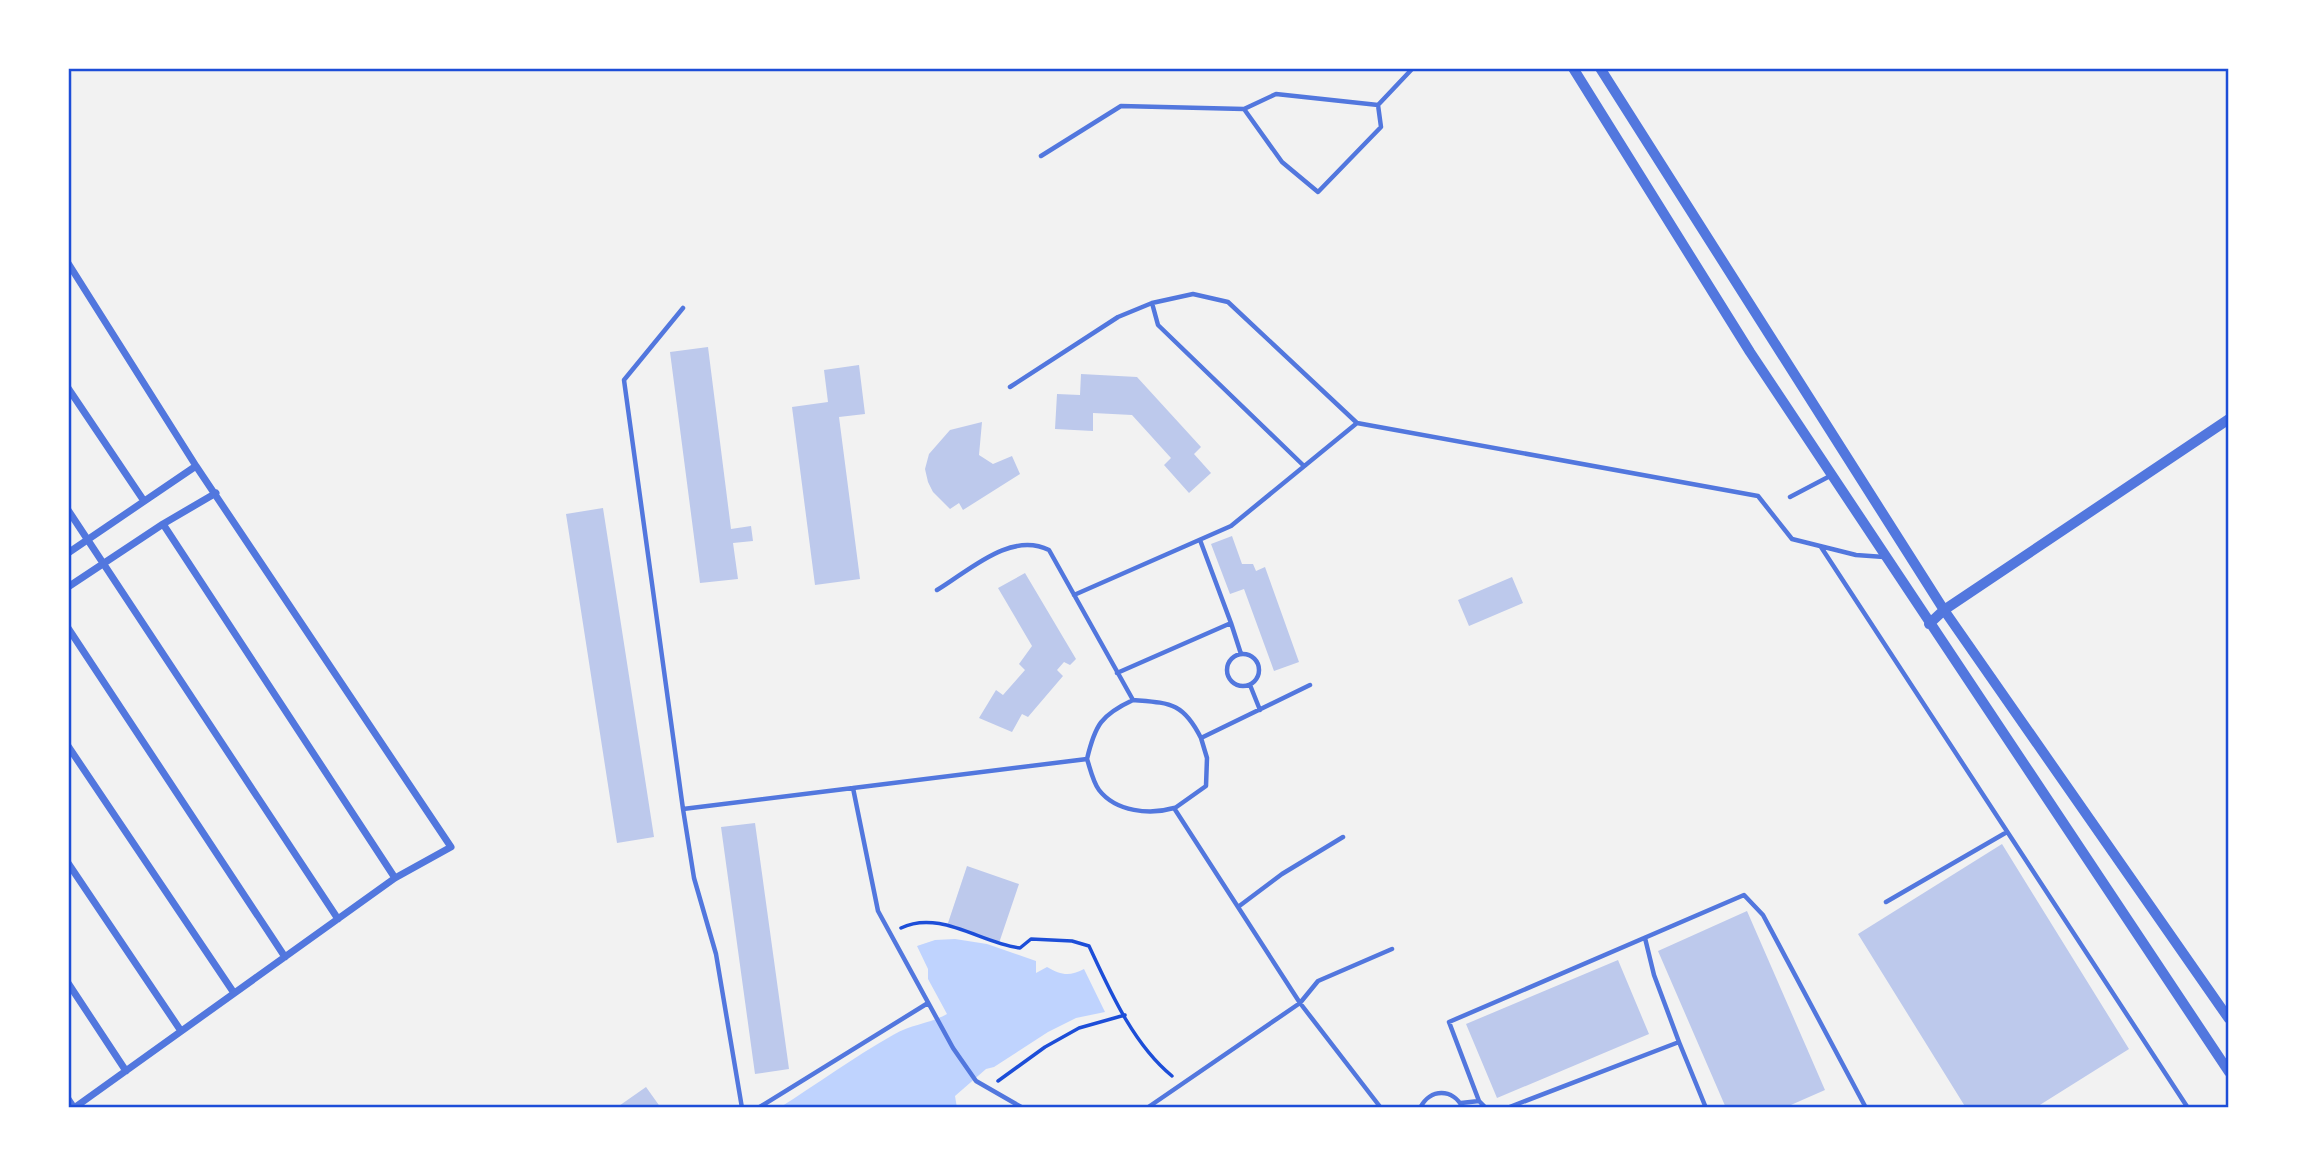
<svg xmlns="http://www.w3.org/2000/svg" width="2297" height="1176" viewBox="0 0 2297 1176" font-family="'Fira Sans',sans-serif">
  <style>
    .water { fill: #bfd3fe }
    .building { fill: #bdc9ec }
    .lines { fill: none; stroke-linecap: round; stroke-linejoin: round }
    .path { stroke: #1d4ed8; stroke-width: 3.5 }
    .service { stroke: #5277de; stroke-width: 4.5 }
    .minor { stroke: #5277de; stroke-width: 7 }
    .tertiary { stroke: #5277de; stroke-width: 10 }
    .neatline { fill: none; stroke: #1d4ed8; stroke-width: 2.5 }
  </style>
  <rect width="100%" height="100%" fill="#f2f2f2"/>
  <path class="water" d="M955,939L987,944L1036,961V973L1047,967C1061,975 1069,977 1084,969L1105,1012L1076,1018L1048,1032L994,1067L986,1069L955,1096L957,1108H779C817,1084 854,1057 893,1035C912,1024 929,1024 947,1014L928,979V969L917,946L935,940Z"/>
  <path class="building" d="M708,347L731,529L751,526L753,541L733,543L738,579L700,583L670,352Z
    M859,365L865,414L839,417L860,579L815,585L792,407L828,402L824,370Z
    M1081,374L1137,377L1201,447L1194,454L1211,473L1189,493L1164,465L1171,458L1132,415L1093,413V431L1055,429L1057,394L1080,395Z
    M982,422L979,455L993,464L1012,456L1020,474L963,510L959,503L950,509L933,492L928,482L925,469L929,454L950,430Z
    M603,508L654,837L617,843L566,514Z
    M1232,536L1242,564H1253L1256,571L1265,567L1299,662L1274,671L1244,589L1230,594L1211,544Z
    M1025,573L1076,659L1070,665L1064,662L1057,670L1063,676L1028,717L1022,714L1012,732L979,718L996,690L1003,695L1025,670L1019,664L1032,646L998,588Z
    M1512,577L1523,603L1469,626L1458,600Z
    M755,823L789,1069L755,1074L721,827Z
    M2002,844L2129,1049L2035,1108H1966L1858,934Z
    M967,866L1019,884L999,943L947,926Z
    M1747,911L1825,1090L1784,1108H1726L1658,951Z
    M1618,960L1649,1034L1497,1098L1466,1024Z
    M646,1087L661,1108H616Z"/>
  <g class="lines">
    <path class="path" d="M901,928C940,909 982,944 1020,948L1031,939L1072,941L1089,946C1110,991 1133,1044 1172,1076
      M998,1081L1045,1047L1079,1028L1125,1015"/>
    <path class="service" d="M1244,109L1276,94L1378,105
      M1041,156L1121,106L1244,109L1282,162L1318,192L1381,127L1378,105L1413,68
      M683,308L624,380L683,809L853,788
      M1010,387L1118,317L1152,303
      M1304,466L1158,325L1152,303L1193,294L1228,302L1357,423L1758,496L1792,539L1856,555L1884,557
      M1790,497L1830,476
      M1821,547L2188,1108
      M937,590C969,571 1010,531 1049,550L1133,700C1101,715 1095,725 1087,759
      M1074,595L1231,526L1357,423
      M1231,623L1241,654
      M1227 670a16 16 0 1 1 32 0a16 16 0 1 1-32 0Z
      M1117,673L1231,623L1200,540
      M1250,685L1260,710
      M1133,700C1170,703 1183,702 1201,738
      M1175,808L1206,786L1207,758L1201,738L1310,685
      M683,809L694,878L716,954L742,1108
      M1886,902L2007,832
      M1238,907L1282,874L1343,837
      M1679,1042L1706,1108
      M1461,1103L1479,1101
      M758,1108L928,1003
      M1023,1108L976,1081L953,1048L878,911L853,788L1087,759C1090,768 1093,782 1099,790C1116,812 1150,815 1174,808L1300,1003L1381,1108
      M1147,1108L1300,1003L1318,981L1392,949
      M1420,1108C1430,1088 1453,1088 1463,1108
      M1486,1108L1479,1101L1449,1022L1744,895L1763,915L1866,1108
      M1507,1108L1679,1042L1654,975L1645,938"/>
    <path class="minor" d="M68,263L196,466L451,847L395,878L74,1108L68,1099
      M68,388L144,501
      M68,510L338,919
      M163,524L395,878
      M68,553L196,466
      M68,587L163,524L216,493
      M68,628L285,957
      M68,746L234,993
      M68,863L181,1031
      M68,983L126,1071"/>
    <path class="tertiary" d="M1573,68L1750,352L2229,1072
      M1600,68L1944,610L2229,1019
      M1929,624L1944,610L2229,419"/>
  </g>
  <rect width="2297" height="1176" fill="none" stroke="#ffffff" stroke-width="140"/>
  <rect x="70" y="70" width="2157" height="1036" class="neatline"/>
</svg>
